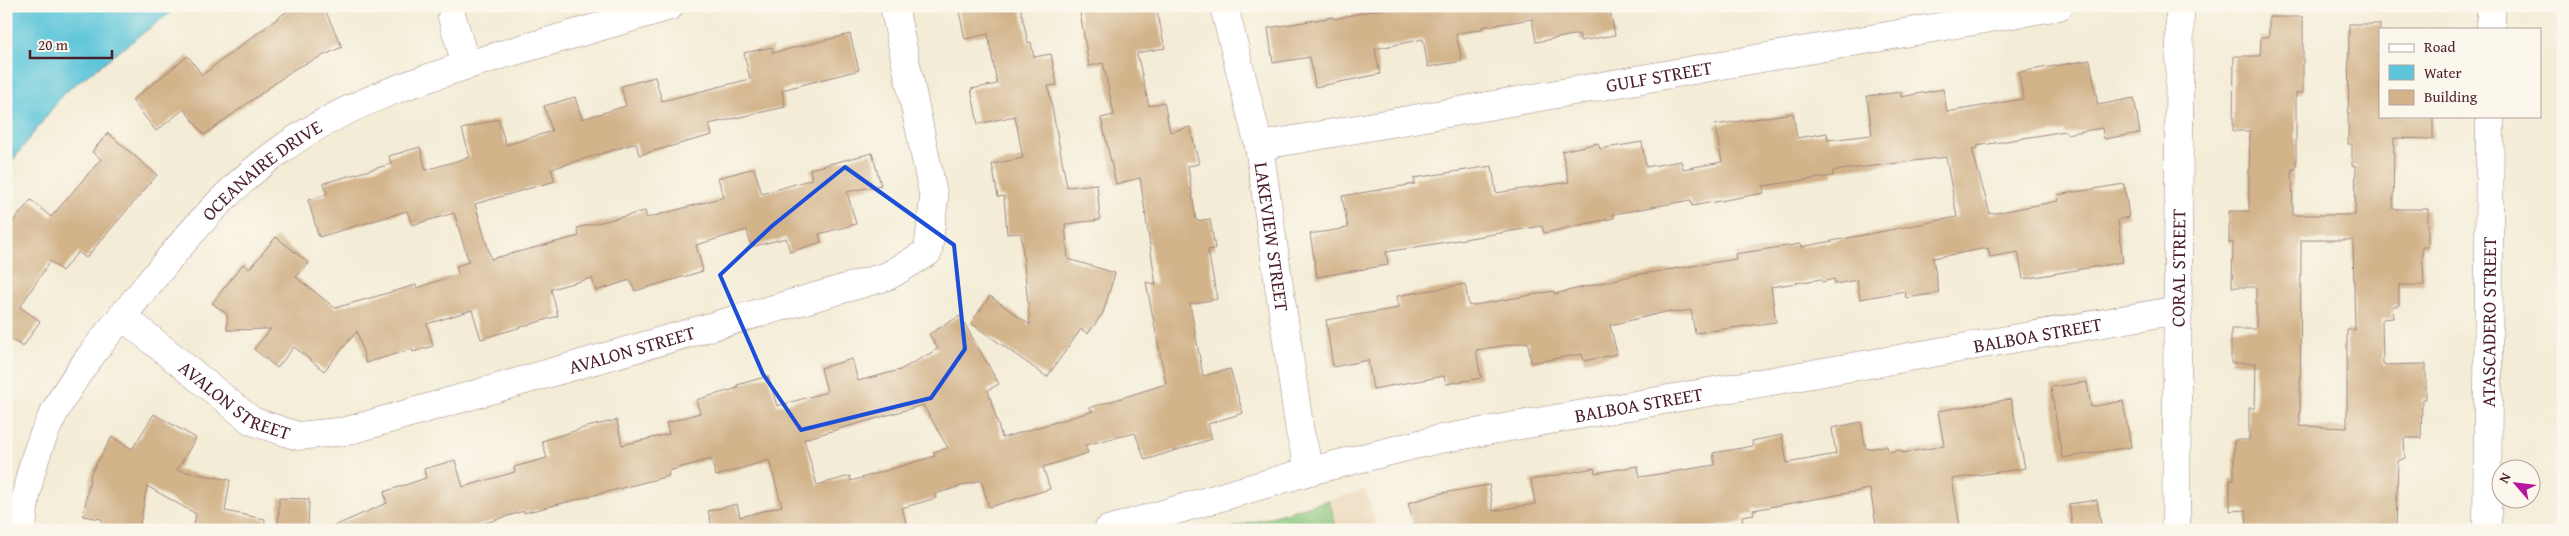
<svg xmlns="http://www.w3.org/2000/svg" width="2569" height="536" viewBox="0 0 2569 536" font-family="'Gentium Book Plus',serif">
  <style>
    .built { fill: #ecd7ba }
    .green { fill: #88c57b; stroke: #697253 }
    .water { fill: #5ec6da; stroke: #547282 }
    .building { fill: #d2b38a; fill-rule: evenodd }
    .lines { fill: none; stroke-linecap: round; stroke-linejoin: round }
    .minor-casing { stroke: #9e8680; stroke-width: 29 }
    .minor { stroke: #fff; stroke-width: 28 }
    .marked { fill: none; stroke: #1d4ed8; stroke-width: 4; stroke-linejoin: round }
    .labels { text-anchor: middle; stroke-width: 4; stroke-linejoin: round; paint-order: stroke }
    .street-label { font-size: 19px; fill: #4a1f2b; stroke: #fbf7ec }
  </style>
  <rect width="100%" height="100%" fill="#fbf7ec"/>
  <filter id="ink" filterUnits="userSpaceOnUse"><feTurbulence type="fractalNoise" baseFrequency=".02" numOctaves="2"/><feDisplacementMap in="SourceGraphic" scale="10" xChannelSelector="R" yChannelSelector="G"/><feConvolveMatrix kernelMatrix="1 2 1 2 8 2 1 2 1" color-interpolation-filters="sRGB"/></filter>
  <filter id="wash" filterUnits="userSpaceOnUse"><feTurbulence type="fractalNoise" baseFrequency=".0096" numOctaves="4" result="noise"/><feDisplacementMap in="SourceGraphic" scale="20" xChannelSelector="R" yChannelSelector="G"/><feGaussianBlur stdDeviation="1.12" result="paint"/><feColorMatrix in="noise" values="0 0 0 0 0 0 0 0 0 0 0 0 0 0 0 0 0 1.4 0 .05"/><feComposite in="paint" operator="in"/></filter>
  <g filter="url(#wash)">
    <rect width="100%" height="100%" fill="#f3ecd6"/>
    <path class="built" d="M1365,490L1378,530H1226Z"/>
    <path class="green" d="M1329,500L1337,530H1226Z"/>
    <path class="water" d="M6,6H179L64,93L6,169Z"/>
    <g id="blocks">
      <path class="building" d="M294,6H323L342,47L296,68L204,135L184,109L156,131L132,100L188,56L202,75Z
        M958,6H1020L1028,43L1031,42L1034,57L1051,54L1057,85L1048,86L1067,187L1097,184L1100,220L1065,224L1068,259L1115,273L1103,313L1088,334L1081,329L1047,377L971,323L990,296L1030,325L1021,233L1007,234L1004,196L998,197L992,164L1023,158L1015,116L978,124L971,89L997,84L988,34L965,39Z
        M1079,6H1156L1165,48L1137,53L1149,106L1164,102L1170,132L1190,127L1199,164L1188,166L1196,221L1210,219L1215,249L1208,250L1217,299L1190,304L1203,376L1230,369L1243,413L1208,424L1212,439L1145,460L1135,433L1085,445L1088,453L1043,467L1050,489L989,507L981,480L935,494L936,498L902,508L907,526L895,530H713L708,511L737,504L740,517L782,506L769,460L716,476L711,459L668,471L669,476L524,513V511L463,530H325L387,503L384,492L426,478L424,469L455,460L463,487L515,472L514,467L547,458L542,441L587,427L617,420L622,445L669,434L666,423L700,413L696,400L738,388L737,385L768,376L777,406L827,392L821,368L852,359L858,381L900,370L938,349L929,334L960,316L999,384L988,390L1002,438L1093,411L1089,408L1166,384L1146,282L1156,285L1140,178L1116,184L1101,118L1114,115L1103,63L1089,66ZM923,405L948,448L933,452L935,456L851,481L850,476L817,485L804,439Z
        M1394,6H1609L1615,35L1580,41L1579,34L1536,42L1532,19L1482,27V29L1456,34L1462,61L1428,67L1423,39L1375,49L1380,74L1315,87L1310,57L1273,63L1268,28L1333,17V19Z
        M2269,17H2303V93H2296V169H2292L2293,215H2355L2356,166H2352V144H2348L2349,24H2380V116H2433V139L2394,138L2393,209H2428V247H2422L2424,285H2399V306H2392L2393,318L2382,319L2383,365L2426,364V399H2422L2421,438H2404L2405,458L2398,461L2396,530H2247L2246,510L2230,511V479H2234V440H2249V408H2255L2256,363H2231V329H2256V287H2232L2233,242L2229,243V211H2249V178L2250,131H2233L2234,56H2260L2261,37H2269ZM2301,240H2353L2355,330H2347V428L2300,426Z
        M850,34L859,70L782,90L785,107L709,124L712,135L639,155L636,143L551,169L555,181L475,204L491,259L579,236L577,228L645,211L647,218L724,197L718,178L754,168L762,194L812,179L810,169L872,153L881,185L847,192L856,224L819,234L821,242L790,252L786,238L751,247L747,230L696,245L703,271L635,291L630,280L596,291L592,278L551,289L558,316L481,339L472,310L427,324L433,346L413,352L412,349L366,363L357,331L324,371L294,347L277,368L254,349L271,329L227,330V314L212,303L243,264L249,269L276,237L309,263L296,277L335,308L416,285L417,288L458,274L456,266L469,262L454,213L412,225L407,211L319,237L308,200L327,194L324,183L391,164L389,156L420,147L426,170L470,157L462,129L498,119L506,145L552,131L544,106L575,97L582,119L626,106L621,86L655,77L662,101L750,79L744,53L772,47L773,53Z
        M2090,60L2098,105L2134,98L2140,133L2104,139L2102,128L2066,134L2065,131L1977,146L1978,148L1972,149L1990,214L2058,201L2057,195L2124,184L2129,217L2118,220L2123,262L2023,279L2018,252L1990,257L1988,248L1933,258L1939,293L1906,298L1905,291L1860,299L1857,280L1835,284L1834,279L1822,282L1821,279L1771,287L1776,322L1695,333L1691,310L1670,313V311L1610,325L1617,354L1584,361L1582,354L1531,363L1528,342L1476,350L1481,378L1446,384L1444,376L1373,389L1368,360L1333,367L1326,320L1399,308L1397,296L1465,284L1469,306L1554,291V294L1635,275L1736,259L1735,254L1800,244L1801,247L1957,217L1946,157L1833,171V176L1763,186L1764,193L1692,206L1691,200L1613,214L1614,218L1544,233L1542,226L1386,252L1388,265L1317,277L1310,234L1348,228L1342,196L1415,184L1414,178L1492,166L1496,193L1569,182L1562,151L1598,143L1600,149L1642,142L1646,167L1681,161L1683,169L1722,162L1715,125L1793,113L1797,138L1827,133L1828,140L1872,135L1867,96L1901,92V97L1943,89L1947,112L2023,99L2019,72Z
        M108,133L157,175L86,258L78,252L62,271L50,261L20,307L40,321L23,347L6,336V230L31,200L51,217L101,159L92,152Z
        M2087,382L2091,407L2123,401L2131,447L2062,458L2051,387Z
        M2011,399L2025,468L1952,479L1960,527L1956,530H1877L1870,489L1753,510L1754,514L1742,516L1743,522L1701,530H1416L1408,503L1442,493L1489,485L1493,511L1535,504L1531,480L1594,468L1595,473L1638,466L1640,477L1715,465L1713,453L1753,446L1752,441L1782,435L1787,463L1836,454L1832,428L1861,422L1866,449L1887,446L1888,452L1902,450V453L1944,446L1938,411Z
        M154,414L196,438L177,470L230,480L225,511L265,519L264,530H193L196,514L147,486L139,530H101L102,519L83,516L91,473L112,437L132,449Z
        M279,498L309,499L308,530H278Z
        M2097,500L2102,530H2073L2069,504Z"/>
    </g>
  </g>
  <g filter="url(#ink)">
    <use href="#blocks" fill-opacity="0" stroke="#9e8680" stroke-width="1"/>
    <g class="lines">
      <defs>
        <g id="minor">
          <path id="s1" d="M1224,6L1259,146L1300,432L1310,471"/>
          <path d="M452,17L466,65"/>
          <path d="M2491,29V6"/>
          <path id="s2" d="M1259,146L2059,6"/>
          <path id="s3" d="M122,316L252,421L298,436L347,431L888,276L928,252L934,198L894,6"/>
          <path id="s4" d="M22,530C28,435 70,379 128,309C173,254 217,196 275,154C345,101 428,77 511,52C564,37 617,22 670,6"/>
          <path id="s5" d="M1108,530L1310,471L1435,440L2178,310"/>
          <path id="s6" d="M2176,530L2180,6"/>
          <path id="s7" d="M2487,530L2490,116"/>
        </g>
      </defs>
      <use href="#minor" class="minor-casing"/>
      <use href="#minor" class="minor"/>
    </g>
  </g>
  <path class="marked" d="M845,167L954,245L965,349L931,398L801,430L763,374L720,275L772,226Z"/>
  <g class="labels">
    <g class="street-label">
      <text dy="7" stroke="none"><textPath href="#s2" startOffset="406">GULF STREET</textPath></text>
      <text dy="7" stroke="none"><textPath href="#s4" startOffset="444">OCEANAIRE DRIVE</textPath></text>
      <text dy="7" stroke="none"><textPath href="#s1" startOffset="236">LAKEVIEW STREET</textPath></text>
      <text dy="7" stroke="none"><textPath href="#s6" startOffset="262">CORAL STREET</textPath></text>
      <text dy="7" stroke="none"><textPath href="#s7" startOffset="208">ATASCADERO STREET</textPath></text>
      <text dy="7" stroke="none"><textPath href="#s5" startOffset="951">BALBOA STREET</textPath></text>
      <text dy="7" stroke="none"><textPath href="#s3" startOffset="561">AVALON STREET</textPath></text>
      <text dy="7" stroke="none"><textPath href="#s3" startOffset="142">AVALON STREET</textPath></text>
      <text dy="7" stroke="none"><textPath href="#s5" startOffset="546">BALBOA STREET</textPath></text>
    </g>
  </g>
  <rect width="2569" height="536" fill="none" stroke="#fbf7ec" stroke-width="25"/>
  <rect x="2379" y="28" width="162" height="90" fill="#fbf7ec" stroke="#b4a19f"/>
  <rect x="2389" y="44" width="25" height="8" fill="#ffffff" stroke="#b4a19f"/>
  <text x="2424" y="52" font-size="15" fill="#4a1f2b">Road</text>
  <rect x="2389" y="65" width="25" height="15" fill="#5ec6da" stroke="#b4a19f"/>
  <text x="2424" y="78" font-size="15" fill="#4a1f2b">Water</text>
  <rect x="2389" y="90" width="25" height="15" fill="#d2b38a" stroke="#b4a19f"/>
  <text x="2424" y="102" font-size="15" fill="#4a1f2b">Building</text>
  <g transform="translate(2516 484) rotate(298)"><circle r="24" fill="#fbf7ec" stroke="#b4a19f"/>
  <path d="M0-4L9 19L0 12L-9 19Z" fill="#b5179e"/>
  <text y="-8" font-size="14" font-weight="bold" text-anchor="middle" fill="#4a1f2b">N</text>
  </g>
  <path d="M30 50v8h82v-8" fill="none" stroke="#4a1f2b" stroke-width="2.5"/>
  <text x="38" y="50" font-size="15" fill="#4a1f2b" stroke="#fbf7ec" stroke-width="4" paint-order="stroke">20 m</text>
</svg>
